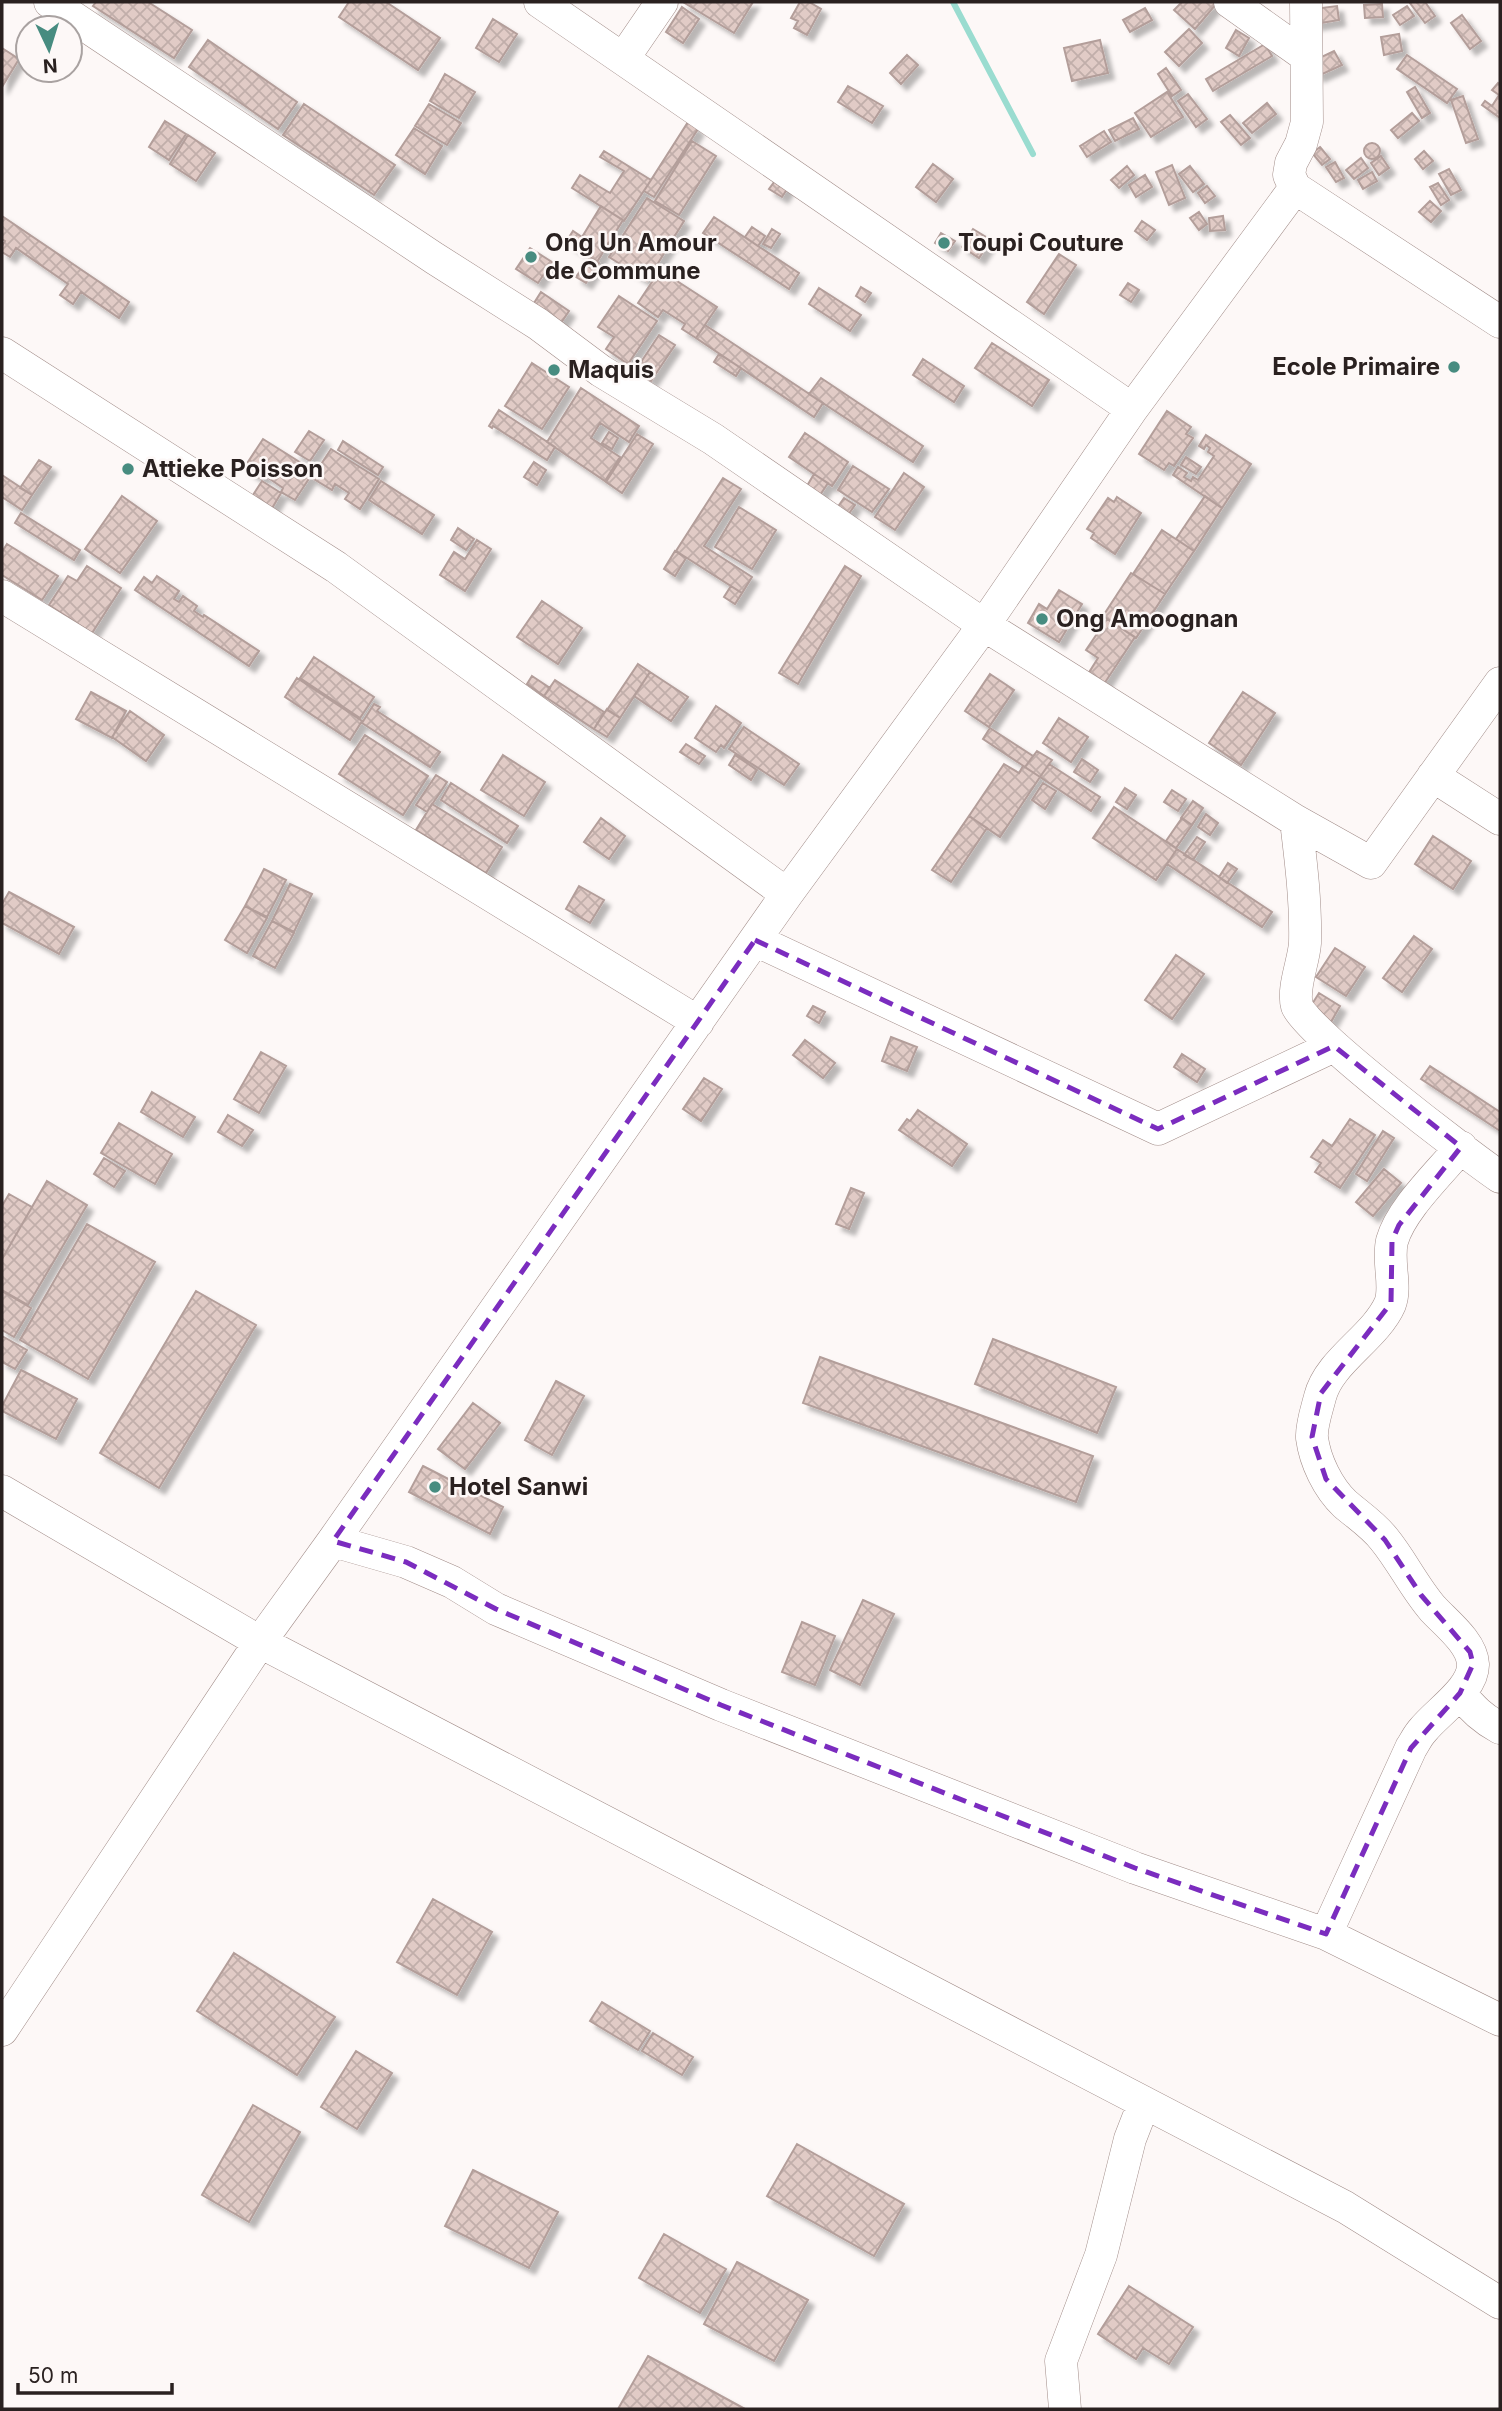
<svg xmlns="http://www.w3.org/2000/svg" width="1502" height="2411" viewBox="0 0 1502 2411" font-family="Inter,sans-serif">
  <style>
    .lines { fill: none; stroke-linecap: round; stroke-linejoin: round }
    .stream { stroke: #9adcd0; stroke-width: 6 }
    .building { fill: url(#building-cross-hatch); stroke: #b39e9a; stroke-width: 2; filter: url(#shadow) }
    .minor-casing { stroke: #a18c88; stroke-width: 33 }
    .minor { stroke: #fff; stroke-width: 32 }
    .marked { fill: none; stroke: #7b2cbf; stroke-width: 5; stroke-dasharray: 14 9; stroke-linejoin: round }
    .poi-dot { fill: #478c80; stroke: #fdf8f7; stroke-width: 2.5 }
    .labels { text-anchor: middle; stroke-width: 5; stroke-linejoin: round; paint-order: stroke }
    .poi-label { font-size: 24px; font-weight: bold; fill: #2a2120; stroke: #fdf8f7; text-anchor: start }
  </style>
  <defs>
    <pattern id="building-cross-hatch" width="8" height="8" patternUnits="userSpaceOnUse" patternTransform="scale(1.75)"><rect width="8" height="8" fill="#e1cbc6"/><path d="M0 0l8 8M0 8l8-8" fill="none" stroke="#c1aeaa"/></pattern>
    <filter id="shadow"><feDropShadow dx="6" dy="6" stdDeviation="2" flood-color="#0004"/></filter>
  </defs>
  <rect width="100%" height="100%" fill="#fdf8f7"/>
  <g class="lines">
    <path class="stream" d="M953,2L1033,154"/>
  </g>
  <path class="building" d="M96,2H148L192,30L174,58L93,6Z
    M349,2H386L440,38L418,70L339,17Z
    M683,2H753L734,33Z
    M800,2H809L821,9L807,35L794,28L798,21L791,18Z
    M1182,2H1216L1217,3L1195,29L1174,10Z
    M1412,2H1425L1435,16L1425,23L1410,3Z
    M1382,4L1383,17L1365,18L1364,5Z
    M1337,6L1339,20L1315,24L1313,9Z
    M1407,6L1414,16L1400,25L1393,15Z
    M682,7L699,19L683,43L666,32Z
    M1145,8L1152,20L1130,32L1123,20Z
    M1462,15L1481,41L1470,49L1451,23Z
    M493,19L517,34L499,62L476,48Z
    M1189,29L1202,43L1179,66L1165,52Z
    M1236,30L1249,38L1239,56L1226,48Z
    M1399,34L1402,51L1384,55L1381,37Z
    M208,40L297,102L278,129L189,67Z
    M1100,40L1108,73L1072,81L1064,48Z
    M1265,44L1272,56L1213,91L1206,79Z
    M2,48L19,59L2,87Z
    M1334,51L1342,65L1318,76L1311,62Z
    M907,55L918,65L901,84L890,73Z
    M1407,55L1457,89L1447,103L1397,69Z
    M1166,68L1181,90L1172,96L1158,74Z
    M445,74L475,92L459,118L430,101Z
    M1498,83L1500,85V118L1482,105L1485,101L1492,106L1499,95L1492,90Z
    M848,86L883,106L872,123L838,102Z
    M1415,87L1430,113L1422,118L1407,92Z
    M1167,92L1183,117L1151,137L1135,113Z
    M1188,94L1207,119L1196,127L1178,101Z
    M1463,96L1478,139L1466,143L1451,100Z
    M1267,103L1276,114L1252,133L1243,123Z
    M304,104L395,165L374,195L283,135Z
    M429,104L461,123L447,145L415,126Z
    M1412,113L1419,121L1398,138L1391,130Z
    M1230,115L1250,138L1241,145L1221,122Z
    M1133,118L1139,129L1115,141L1109,130Z
    M165,121L186,134L169,160L149,147Z
    M688,122L698,129L654,197L644,191Z
    M414,128L442,146L425,174L396,155Z
    M1104,131L1111,142L1087,157L1080,146Z
    M188,135L215,153L196,181L170,164Z
    M692,141L716,156L679,215L655,201Z
    M1364 151a8 8 0 1 1 16 0a8 8 0 1 1-16 0Z
    M1320,147L1330,159L1322,165L1312,153Z
    M604,151L651,180L624,221L572,188L580,175L610,193L624,171L600,157Z
    M1424,151L1433,161L1423,169L1415,159Z
    M1381,156L1389,168L1379,175L1371,163Z
    M1361,158L1368,168L1354,179L1346,170Z
    M1335,162L1344,178L1336,182L1326,167Z
    M933,164L953,179L936,202L916,187Z
    M1172,165L1185,198L1169,205L1156,172Z
    M1127,166L1134,175L1119,188L1111,180Z
    M1190,166L1204,184L1193,192L1179,174Z
    M1449,169L1461,190L1451,195L1439,174Z
    M1372,172L1377,181L1363,189L1358,180Z
    M1145,175L1152,187L1136,197L1129,185Z
    M777,178L789,186L782,197L769,189Z
    M1438,183L1449,200L1441,205L1430,187Z
    M1207,186L1215,196L1205,203L1198,193Z
    M647,198L684,221L647,281L609,257Z
    M1430,201L1441,211L1431,222L1419,212Z
    M601,206L623,220L597,262L566,242L573,231L582,237Z
    M1199,212L1207,224L1199,230L1190,218Z
    M2,216L129,302L119,318L81,292L73,304L60,295L68,284L16,248L10,257L2,252V246L5,241L2,239Z
    M1223,216L1225,230L1210,231L1209,218Z
    M714,217L799,273L789,289L703,233Z
    M1142,221L1155,230L1147,240L1135,231Z
    M752,227L765,236L758,246L745,237Z
    M772,229L780,234L771,248L763,244Z
    M973,229L991,240L979,258L962,247Z
    M941,233L955,241L948,251L935,243Z
    M530,248L552,262L538,283L516,269Z
    M1059,254L1076,265L1044,314L1027,302Z
    M590,257L599,263L586,283L576,277Z
    M660,270L717,307L696,338L682,329L685,324L663,310L658,317L638,303Z
    M1128,283L1139,290L1131,302L1120,295Z
    M861,287L871,293L865,302L856,296Z
    M819,288L861,315L850,331L809,304Z
    M541,292L569,311L557,329L529,311Z
    M619,296L657,321L628,364L606,349L614,337L598,327Z
    M705,325L823,403L814,417L696,338Z
    M659,335L675,345L651,381L635,371Z
    M992,343L1049,380L1032,406L975,368Z
    M719,354L741,368L736,376L714,362Z
    M923,359L964,386L954,402L913,375Z
    M532,363L569,387L542,429L505,406Z
    M821,378L923,446L913,462L809,394Z
    M581,388L639,426L629,442L600,423L591,438L620,457L605,481L547,442Z
    M499,410L555,447L547,460L493,426L492,428L489,426Z
    M1167,411L1191,427L1186,434L1193,438L1174,466L1169,463L1164,470L1139,454Z
    M309,431L324,440L310,461L295,452Z
    M609,432L618,438L612,449L602,443Z
    M805,433L848,462L832,486L789,457Z
    M637,434L653,444L622,493L606,482Z
    M1206,435L1251,464L1222,508L1173,475L1178,467L1187,473L1184,477L1191,481L1193,477L1198,480L1214,456L1208,452L1210,448L1206,445L1204,449L1199,446Z
    M263,439L314,471L295,500L281,492L283,488L264,475L261,479L244,468Z
    M343,441L383,467L378,475L338,450Z
    M331,449L379,479L360,509L345,499L349,493L335,484L332,490L312,478Z
    M1186,457L1201,467L1196,474L1181,465Z
    M39,460L51,467L32,495L20,488Z
    M534,462L546,470L537,485L524,477Z
    M853,466L889,489L872,512L838,490Z
    M904,473L924,487L895,530L875,517Z
    M814,474L828,483L820,495L807,486Z
    M2,475L32,495L22,510L2,497Z
    M723,478L741,489L704,546L752,577L742,593L676,551Z
    M262,481L281,493L271,510L251,498Z
    M381,481L434,515L422,534L369,500Z
    M122,496L157,521L120,573L85,549Z
    M1205,496L1222,508L1194,551L1176,539Z
    M1117,497L1141,513L1115,554L1091,538L1094,533L1087,529L1108,498L1114,502Z
    M844,498L855,505L848,515L837,508Z
    M739,507L776,530L752,569L715,547Z
    M21,513L80,550L74,560L15,523Z
    M458,528L474,539L466,550L451,540Z
    M1162,530L1194,551L1165,594L1133,574Z
    M477,540L491,549L465,591L440,575L454,552L465,559Z
    M7,544L58,576L42,600L2,575V552Z
    M675,551L686,558L675,576L664,569Z
    M87,566L121,588L92,633L49,605L68,576L77,581Z
    M845,566L861,576L798,684L779,673Z
    M1131,573L1165,594L1136,638L1103,616Z
    M157,576L179,591L174,599L179,602L183,596L197,606L194,611L203,617L204,615L259,651L249,666L135,590L144,577L152,583Z
    M731,586L742,593L735,604L724,597Z
    M1059,590L1082,604L1059,642L1028,623L1039,604L1047,609Z
    M542,601L582,628L558,664L517,637Z
    M1107,619L1135,637L1104,684L1088,674L1098,658L1086,650Z
    M314,657L374,697L360,718L300,678Z
    M638,664L650,672L620,718L607,710Z
    M650,672L688,697L671,721L634,696Z
    M990,674L1014,690L989,727L965,711Z
    M532,676L550,688L544,696L527,684Z
    M297,678L362,721L350,740L285,697Z
    M555,680L604,712L594,729L544,696Z
    M91,692L126,711L112,738L76,719Z
    M1243,692L1275,713L1241,765L1209,743Z
    M374,704L380,707L377,711L440,752L430,767L362,723Z
    M716,706L741,723L724,748L721,745L716,752L695,738Z
    M607,709L620,718L607,737L594,729Z
    M130,711L164,735L146,761L112,737Z
    M1059,718L1088,737L1071,762L1043,743Z
    M744,727L799,764L784,785L729,749Z
    M990,728L1033,756L1025,767L983,739Z
    M365,735L428,776L403,815L339,774Z
    M686,744L705,756L699,764L680,752Z
    M1037,751L1052,760L1040,777L1025,767Z
    M503,755L545,782L524,816L481,790Z
    M735,755L757,770L751,780L729,765Z
    M1082,759L1098,770L1090,782L1074,772Z
    M1004,764L1019,773L1023,766L1040,777L1000,837L969,816Z
    M1049,764L1100,797L1091,811L1040,777Z
    M436,775L447,782L427,812L416,805Z
    M451,783L518,826L507,843L441,800Z
    M1043,783L1056,791L1045,809L1032,800Z
    M1125,788L1136,795L1127,809L1116,802Z
    M1172,790L1186,799L1178,811L1164,802Z
    M1193,801L1203,808L1192,825L1181,818Z
    M432,804L502,847L486,873L416,830Z
    M1114,807L1177,849L1156,880L1093,838Z
    M1206,814L1218,823L1210,835L1198,827Z
    M969,816L987,828L951,882L932,870Z
    M601,818L625,836L609,859L584,842Z
    M1182,818L1192,825L1176,848L1166,841Z
    M1433,836L1471,861L1453,889L1415,864Z
    M1197,837L1205,842L1193,860L1184,855Z
    M1177,849L1272,912L1262,927L1167,864Z
    M1228,863L1237,869L1227,883L1219,877Z
    M264,869L286,880L267,917L245,906Z
    M290,884L312,894L294,932L272,921Z
    M579,886L604,900L590,923L566,909Z
    M9,892L74,927L59,954L2,923V904Z
    M245,906L267,918L247,953L225,940Z
    M272,921L294,933L275,968L253,956Z
    M1414,936L1432,949L1402,992L1383,978Z
    M1335,948L1365,967L1346,996L1316,977Z
    M1176,955L1204,974L1172,1019L1145,1000Z
    M1319,993L1340,1006L1331,1022L1309,1009Z
    M813,1006L825,1012L819,1023L807,1016Z
    M891,1037L917,1047L907,1071L882,1061Z
    M805,1040L835,1063L823,1078L793,1055Z
    M261,1052L286,1066L259,1113L234,1099Z
    M1182,1054L1205,1069L1197,1082L1174,1067Z
    M1430,1066L1500,1112V1131L1421,1079Z
    M704,1078L722,1089L701,1121L683,1109Z
    M152,1092L195,1117L183,1137L141,1112Z
    M918,1110L967,1144L952,1166L899,1130L907,1119L910,1121Z
    M228,1115L253,1130L242,1146L218,1132Z
    M1350,1119L1375,1135L1340,1188L1315,1172L1321,1163L1311,1157L1323,1140L1332,1146Z
    M119,1123L172,1154L155,1184L101,1153Z
    M1383,1131L1394,1138L1367,1181L1356,1174Z
    M104,1158L125,1171L114,1187L94,1174Z
    M1384,1169L1401,1183L1373,1216L1356,1202Z
    M47,1181L87,1205L28,1305L2,1290V1259Z
    M851,1188L864,1193L849,1229L836,1224Z
    M9,1194L32,1207L2,1259V1206Z
    M87,1224L155,1262L88,1379L20,1340Z
    M2,1291L31,1308L14,1337L2,1330Z
    M196,1291L256,1325L159,1488L100,1453Z
    M2,1336L27,1350L15,1369L2,1362Z
    M993,1339L1116,1387L1097,1433L975,1384Z
    M820,1357L1093,1456L1076,1502L803,1403Z
    M21,1370L77,1399L56,1439L2,1411V1406Z
    M556,1381L584,1396L552,1455L525,1440Z
    M473,1403L500,1423L465,1469L438,1449Z
    M423,1466L503,1507L490,1534L409,1492Z
    M863,1600L894,1614L860,1685L830,1670Z
    M802,1622L835,1636L815,1685L782,1672Z
    M433,1899L492,1932L457,1995L397,1962Z
    M234,1953L335,2017L297,2075L197,2011Z
    M602,2002L650,2031L638,2050L590,2021Z
    M653,2033L693,2057L682,2075L642,2051Z
    M356,2051L392,2073L357,2129L321,2107Z
    M253,2105L300,2132L249,2222L202,2195Z
    M797,2144L904,2204L874,2256L767,2196Z
    M473,2170L558,2212L529,2268L445,2226Z
    M664,2234L726,2269L700,2313L639,2278Z
    M737,2262L808,2300L774,2361L704,2324Z
    M1129,2286L1193,2327L1169,2364L1143,2348L1136,2359L1098,2334Z
    M648,2356L745,2409H618Z"/>
  <g class="lines">
    <defs>
      <path id="minor" d="M50,2L434,258L538,324L601,371L713,439L984,625L1296,821L1371,863L1500,683
        M540,2L1132,409
        M1230,2L1306,56
        M1306,2L1307,122L1301,144L1291,163L1289,175L1295,188L1500,322
        M623,59L662,2
        M2,353L336,567L787,894
        M2,596L698,1022
        M1433,776L1500,819
        M1296,821C1301,862 1306,902 1305,943C1304,961 1292,988 1297,1006C1305,1031 1469,1156 1500,1177
        M755,940L1158,1129L1334,1046
        M2,1491L260,1642L1345,2207L1500,2303
        M333,1541L406,1562L452,1582L496,1609L721,1705L1135,1868L1326,1934L1500,2020
        M1460,1693C1472,1709 1483,1719 1500,1728
        M1326,1934L1411,1748C1415,1742 1418,1735 1423,1730C1437,1712 1474,1689 1473,1664C1472,1643 1446,1623 1433,1609C1414,1587 1402,1561 1384,1539C1373,1525 1359,1516 1345,1504C1328,1488 1315,1461 1312,1438C1311,1426 1317,1409 1320,1397C1329,1361 1375,1338 1390,1304C1397,1286 1387,1262 1392,1241C1401,1209 1440,1173 1461,1147
        M2,2030L260,1642L333,1541L787,894L984,625L1132,409L1295,188
        M1065,2409L1061,2361L1101,2255L1130,2139L1144,2103"/>
    </defs>
    <use href="#minor" class="minor-casing"/>
    <use href="#minor" class="minor"/>
  </g>
  <path class="marked" d="M755,940L1158,1129L1334,1046L1461,1147L1399,1225L1392,1241L1391,1303L1321,1393L1312,1437L1326,1479L1385,1540L1421,1595L1470,1652L1473,1664L1460,1693L1411,1748L1326,1934L1135,1868L721,1705L496,1609L406,1562L333,1541Z"/>
  <g class="poi-dot">
    <circle cx="944" cy="243" r="7"/>
    <circle cx="531" cy="257" r="7"/>
    <circle cx="1454" cy="367" r="7"/>
    <circle cx="554" cy="370" r="7"/>
    <circle cx="128" cy="469" r="7"/>
    <circle cx="1042" cy="619" r="7"/>
    <circle cx="435" cy="1487" r="7"/>
  </g>
  <g class="labels">
    <g class="poi-label">
      <text x="545" y="251">Ong Un Amour<tspan x="545" dy="28">de Commune</tspan></text>
      <text x="958" y="251">Toupi Couture</text>
      <text x="1440" y="375" text-anchor="end">Ecole Primaire</text>
      <text x="568" y="378">Maquis</text>
      <text x="142" y="477">Attieke Poisson</text>
      <text x="1056" y="627">Ong Amoognan</text>
      <text x="449" y="1495">Hotel Sanwi</text>
    </g>
  </g>
  <rect width="1502" height="2411" fill="none" stroke="#2a2120" stroke-width="7"/>
  <g transform="translate(49 49) rotate(176)"><circle r="33" fill="#fdf8f7" stroke="#a9a2a1" stroke-width="2"/>
  <path d="M0-5L12 26L0 18L-12 26Z" fill="#478c80"/>
  <text y="-10" font-size="19" font-weight="bold" text-anchor="middle" fill="#2a2120">N</text>
  </g>
  <path d="M18 2383v10h154v-10" fill="none" stroke="#2a2120" stroke-width="3.5"/>
  <text x="28" y="2383" font-size="21" fill="#2a2120" stroke="#fdf8f7" stroke-width="5" paint-order="stroke">50 m</text>
</svg>
